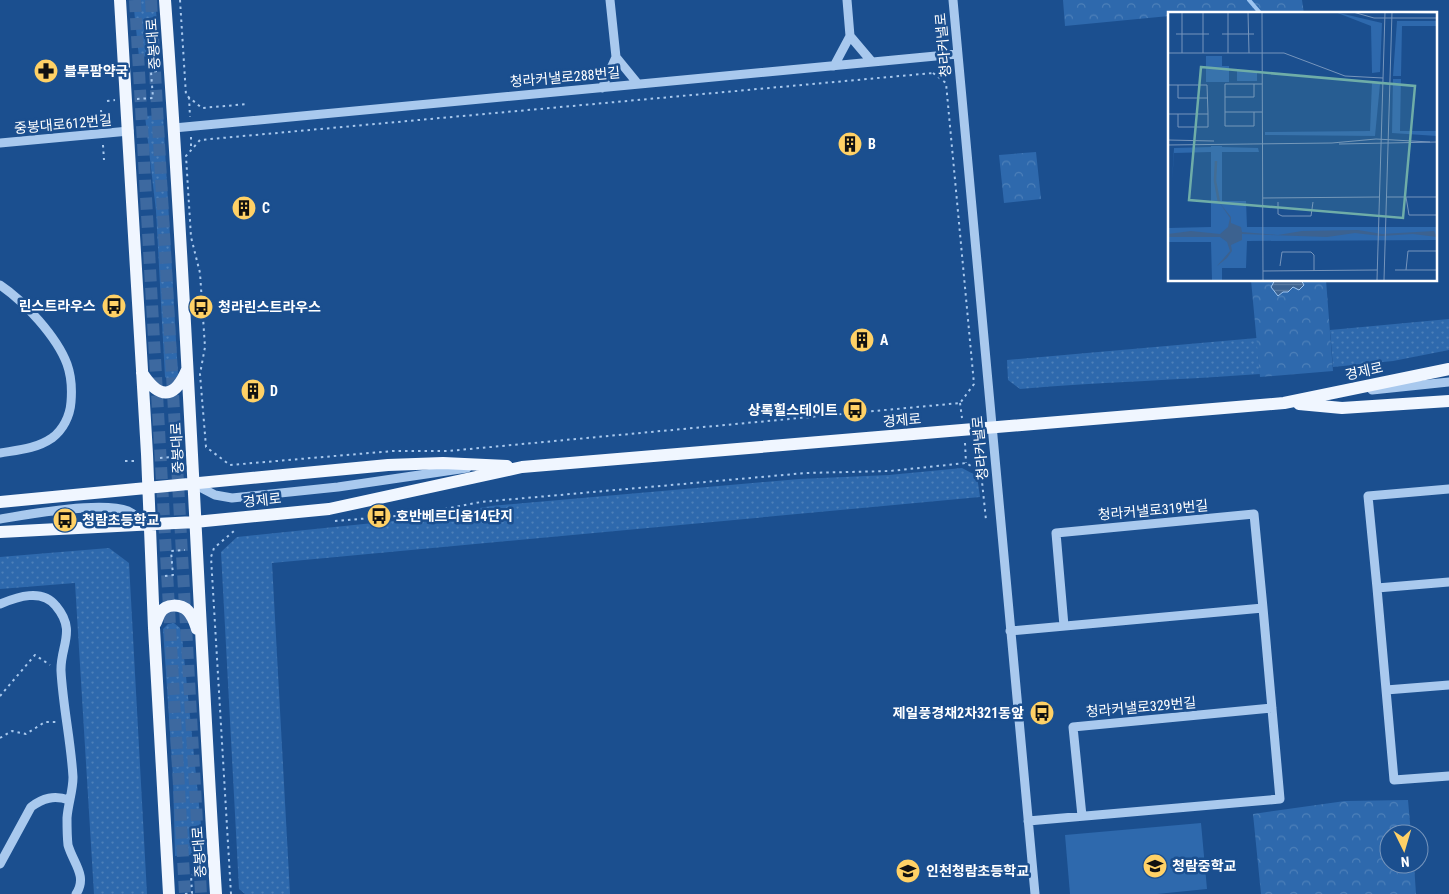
<svg xmlns="http://www.w3.org/2000/svg" width="1449" height="894" viewBox="0 0 1449 894" font-family="'Roboto Condensed','Noto Sans KR',sans-serif">
  <style>
    .grass { fill: url(#grass-dots) }
    .park { fill: url(#park-crowns) }
    .pitch { fill: #2e69ad }
    .water { fill: url(#water-rules); stroke: #9cc4f0 }
    .lines { fill: none; stroke-linecap: round; stroke-linejoin: round }
    .stream { stroke: #9cc4f0; stroke-width: 4 }
    .major-tunnel { stroke: #3d69a0; stroke-width: 12; stroke-dasharray: 12 6; stroke-linecap: butt }
    .path { stroke: #a9c9ee; stroke-width: 2; stroke-dasharray: 2.5 4; stroke-linecap: butt }
    .minor { stroke: #a9c9ee; stroke-width: 9 }
    .major { stroke: #f0f6ff; stroke-width: 12 }
    .labels { text-anchor: middle; stroke-width: 5; stroke-linejoin: round; paint-order: stroke }
    .street-label { font-size: 14px; fill: #fff; stroke: #1b4f8f }
    .poi-label { font-size: 14px; font-weight: bold; fill: #fff; stroke: #1b4f8f; text-anchor: start }
    .inset-river { fill: none; stroke: #3c6290; stroke-width: 2.5 }
    .inset-road { fill: none; stroke: #7695bc; stroke-width: 1 }
    .view { fill: #6fada8; fill-opacity: 0.15; stroke: #6fada8; stroke-width: 2.5 }
    .inset-edge { fill: none; stroke: #fff; stroke-width: 2.5 }
  </style>
  <defs>
    <pattern id="grass-dots" width="8" height="8" patternUnits="userSpaceOnUse" patternTransform="scale(1.25)"><rect width="8" height="8" fill="#2e69ad"/><path d="M2 2h.1M6 6h.1" fill="none" stroke="#4d80b9" stroke-width="1.8" stroke-linecap="round"/></pattern>
    <pattern id="park-crowns" width="20" height="18" patternUnits="userSpaceOnUse" patternTransform="scale(1.25)"><rect width="20" height="18" fill="#2e69ad"/><path d="M2 6a3 3 0 1 1 6 0M12 15a3 3 0 1 1 6 0" fill="none" stroke="#4d80b9"/></pattern>
    <pattern id="water-rules" width="6" height="5" patternUnits="userSpaceOnUse" patternTransform="scale(1.25)"><rect width="6" height="5" fill="#3c6290"/><path d="M0 2.5h6" fill="none" stroke="#597aa1"/></pattern>
  </defs>
  <rect width="100%" height="100%" fill="#1b4f8f"/>
  <path class="grass" d="M133,0H155L160,55L139,57Z
    M163,115L178,375L174,380L171,381L165,377L156,211L145,116Z
    M1449,319V350L1393,361L1333,367L1330,330Z
    M1257,338L1260,374C1180,380 1100,382 1020,389L1008,380L1007,360Z
    M962,468L977,476L980,497L272,563L290,894H245L239,889L221,552L237,537L422,518L491,506L799,479L889,475Z
    M109,548L129,563L147,894H94L75,583L0,589V557Z
    M174,623L180,628L182,637L204,854L175,856L173,777L163,629L168,624Z"/>
  <path class="park" d="M1063,0H1302L1304,14H1228V11L1198,14H1169V16L1065,26Z
    M1036,152L1041,199L1004,203L999,155Z
    M1251,280H1326L1333,371L1260,377Z
    M1408,800L1411,834H1389V864H1414L1416,894H1261L1253,814L1345,801Z"/>
  <path class="pitch" d="M1201,823L1207,889L1157,894H1070L1065,835Z"/>
  <path class="water" d="M1275,280H1301L1304,285L1299,290L1293,287L1288,292H1283L1278,296L1271,287Z"/>
  <g class="lines">
    <path class="stream" d="M1249,0L1261,14"/>
    <path class="major-tunnel" d="M135,0L185,894
      M151,0L201,894"/>
    <path class="path" d="M180,0L186,95L202,108L248,104
      M933,73L946,83L974,384L960,403L448,451H393L230,465L206,447L200,374L205,347L200,273L191,237L186,156L200,140Z
      M189,97L190,117
      M137,99L153,98L151,72L157,71
      M107,101L115,100
      M101,110L102,122
      M191,137V150
      M103,145L104,160
      M960,403L962,418
      M965,443L966,463
      M160,458L173,457L171,435H179
      M125,461H135
      M335,521L419,514L481,502L806,473L890,471L966,463L981,472L986,520
      M165,576L173,575L171,551L185,550
      M0,696L35,655L50,665
      M0,738L12,731L26,734L45,722H57
      M185,894L192,893L191,875L202,874
      M231,894L211,557L214,548L234,531"/>
    <path class="minor" d="M610,0L616,57
      M847,0L850,36
      M953,0L1035,894
      M834,66L850,36L872,62
      M602,88L616,57L638,84
      M174,128L957,54
      M0,143L129,131
      M0,285C24,301 57,337 67,364C71,375 72,390 71,402C70,416 63,430 52,438C36,449 18,450 0,453
      M1372,390L1449,382
      M194,484L215,495L232,498L338,487L467,468
      M0,519C29,514 102,501 128,511C134,514 141,520 147,524
      M1449,582L1377,588L1394,780L1449,776
      M1377,588L1368,496L1449,489
      M0,604C17,597 42,588 56,606C77,631 60,646 61,671C63,707 71,742 73,777C73,791 68,804 67,818C67,827 67,836 68,845C73,863 88,876 76,894
      M1064,626L1056,533L1254,514L1263,608
      M1010,631L1263,608L1280,799L1028,821
      M1386,690L1449,685
      M1082,816L1073,727L1272,708
      M0,864L31,807C43,798 54,795 69,800"/>
    <path class="major" d="M120,0L147,454L154,628L169,894
      M165,0C187,298 197,596 216,894
      M142,373C159,399 174,400 187,370
      M1299,404L1342,408L1449,401
      M0,502L388,465L443,463L507,466
      M0,532L195,522L329,509L522,467L1284,403L1449,369
      M155,624C157,621 158,616 160,613C166,603 181,604 188,611C193,616 195,623 197,629"/>
  </g>
  <defs>
    <symbol id="pharmacy-disc" viewBox="-11 -11 22 22"><circle r="9.5" fill="#ffd166" stroke="#1b4f8f"/><path d="M-2-6h4v4h4v4h-4v4h-4v-4h-4v-4h4Z" fill="#111"/></symbol>
    <symbol id="building-disc" viewBox="-11 -11 22 22"><circle r="9.5" fill="#ffd166" stroke="#1b4f8f"/><path d="M-4-6H4V6H1V3H-1V6H-4ZM-2.5-4.3h1.7v1.8h-1.7ZM.8-4.3h1.7v1.8H.8ZM-2.5-1h1.7V.8h-1.7ZM.8-1h1.7V.8H.8Z" fill="#111"/></symbol>
    <symbol id="bus-disc" viewBox="-11 -11 22 22"><circle r="9.5" fill="#ffd166" stroke="#1b4f8f"/><path d="M-5-6H5V4H4V6H2V4H-2V6H-4V4H-5ZM-3.5-4V0h7V-4ZM-3.5 1.2v1.5H-2V1.2ZM2 1.2v1.5H3.5V1.2Z" fill="#111"/></symbol>
    <symbol id="school-disc" viewBox="-11 -11 22 22"><circle r="9.5" fill="#ffd166" stroke="#1b4f8f"/><path d="M0-5L7-2L0 1L-7-2ZM-4 1L0 2.5L4 1V4Q0 6-4 4Z" fill="#111"/></symbol>
  </defs>
  <g fill-rule="evenodd">
    <use href="#pharmacy-disc" x="32" y="57" width="28" height="28"/>
    <use href="#building-disc" x="836" y="130" width="28" height="28"/>
    <use href="#building-disc" x="230" y="194" width="28" height="28"/>
    <use href="#bus-disc" x="100" y="292" width="28" height="28"/>
    <use href="#bus-disc" x="187" y="293" width="28" height="28"/>
    <use href="#building-disc" x="848" y="326" width="28" height="28"/>
    <use href="#building-disc" x="239" y="377" width="28" height="28"/>
    <use href="#bus-disc" x="841" y="396" width="28" height="28"/>
    <use href="#bus-disc" x="365" y="502" width="28" height="28"/>
    <use href="#bus-disc" x="51" y="506" width="28" height="28"/>
    <use href="#bus-disc" x="1028" y="699" width="28" height="28"/>
    <use href="#school-disc" x="1141" y="852" width="28" height="28"/>
    <use href="#school-disc" x="894" y="857" width="28" height="28"/>
  </g>
  <g class="labels">
    <g class="street-label">
      <text transform="translate(153 44) rotate(-94)" y="5">중봉대로</text>
      <text transform="translate(943 45) rotate(-95)" y="5">청라커낼로</text>
      <text transform="translate(565 77) rotate(-5)" y="5">청라커낼로288번길</text>
      <text transform="translate(63 124) rotate(-5)" y="5">중봉대로612번길</text>
      <text transform="translate(1364 371) rotate(-12)" y="5">경제로</text>
      <text transform="translate(902 420) rotate(-5)" y="5">경제로</text>
      <text transform="translate(177 448) rotate(-93)" y="5">중봉대로</text>
      <text transform="translate(980 448) rotate(-95)" y="5">청라커낼로</text>
      <text transform="translate(262 500) rotate(-6)" y="5">경제로</text>
      <text transform="translate(1153 510) rotate(-5)" y="5">청라커낼로319번길</text>
      <text transform="translate(1141 707) rotate(-5)" y="5">청라커낼로329번길</text>
      <text transform="translate(199 852) rotate(-94)" y="5">중봉대로</text>
    </g>
    <g class="poi-label">
      <text x="64" y="76">블루팜약국</text>
      <text x="868" y="149">B</text>
      <text x="262" y="213">C</text>
      <text x="96" y="311" text-anchor="end">린스트라우스</text>
      <text x="218" y="312">청라린스트라우스</text>
      <text x="880" y="345">A</text>
      <text x="270" y="396">D</text>
      <text x="838" y="415" text-anchor="end">상록힐스테이트</text>
      <text x="396" y="521">호반베르디움14단지</text>
      <text x="82" y="525">청람초등학교</text>
      <text x="1024" y="718" text-anchor="end">제일풍경채2차321동앞</text>
      <text x="1172" y="871">청람중학교</text>
      <text x="926" y="876">인천청람초등학교</text>
    </g>
  </g>
  <g transform="translate(1168 12)">
    <rect width="269" height="269" fill="#1b4f8f"/>
    <path d="M167,0L214,11L212,60L204,61L203,14ZM229,9H269V14H234L233,64H225ZM225,67H233L232,119H269V124L224,121ZM204,70L212,72L207,124L97,123V120L202,119ZM43,135V140L6,141L4,171L6,136ZM54,135L90,136L91,140H54Z" fill="#2e69ad"/>
    <path d="M38,44H54V54H61V70H38ZM43,134H54V189H78L79,215H269V228L79,229L78,256H54V268H44L43,230H0V216L43,215Z" fill="#2e69ad"/>
    <path d="M69,59H89V69H69Z" fill="#2e69ad"/>
    <path d="M51,190L63,205V211L73,215L74,220L110,223L134,219L190,218L214,222L266,219L269,225L245,222L213,224L187,221L159,225L74,222V228L63,233L64,239L59,246L49,254L62,239L59,230L52,225H0V222L23,219L52,222L60,215L62,206Z" fill="#3c6290"/>
    <path class="inset-river" d="M48,149L47,169L51,190"/>
    <path class="inset-road" d="M14,0V41M35,0V41M60,0V41M80,0L81,41M94,0L95,268M185,0L206,6H269M199,0L269,1M8,22H41M54,22H86M0,41H116L177,64L215,66M0,73H39L40,102H0M10,73V86H40M57,85H86V72M57,100V114H86V100M94,100H57V72H94M10,102V115H40V102M0,128L46,129M171,132L269,130M0,133L164,131L208,127L262,130M218,185H269M238,185L241,203H269M95,186L211,185M110,190V202L114,204H143L145,190M112,254L114,240H143L146,243V259M227,258H269M238,258L240,239H269M95,259L209,258M209,268L217,0M216,268L224,0"/>
    <path class="view" d="M33,55L247,74L235,206L21,188Z"/>
    <rect width="269" height="269" class="inset-edge"/>
  </g>
  <g transform="translate(1404 849) rotate(175)"><circle r="24" fill="#1b4f8f" stroke="#7695bc"/>
  <path d="M0-4L9 19L0 12L-9 19Z" fill="#ffd166"/>
  <text y="-8" font-size="14" font-weight="bold" text-anchor="middle" fill="#ffffff">N</text>
  </g>
</svg>
